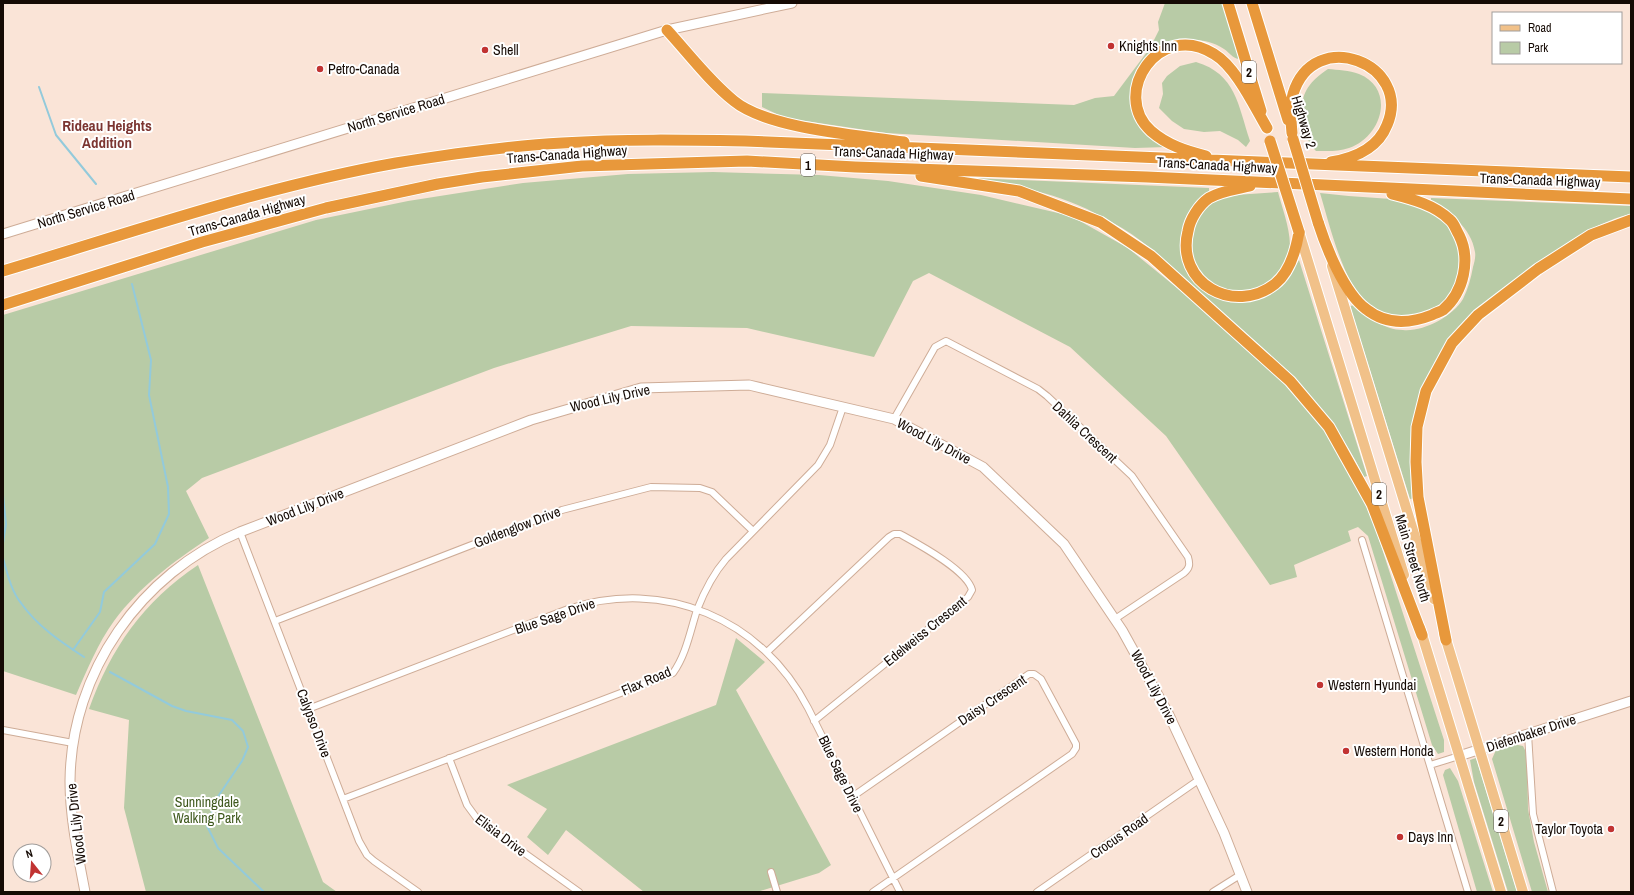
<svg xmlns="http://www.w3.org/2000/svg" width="1634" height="895" viewBox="0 0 1634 895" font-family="'Archivo Narrow',sans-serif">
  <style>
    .green { fill: #b8cba6 }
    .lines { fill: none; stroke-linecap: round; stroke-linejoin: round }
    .stream { stroke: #93cadb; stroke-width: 2 }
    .street-casing { stroke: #ceac97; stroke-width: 8 }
    .secondary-casing { stroke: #ceac97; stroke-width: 11 }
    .primary-casing { stroke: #fff; stroke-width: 12 }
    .highway-casing { stroke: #fff; stroke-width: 13 }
    .street { stroke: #fff; stroke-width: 6 }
    .secondary { stroke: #fff; stroke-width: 9 }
    .primary { stroke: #f1c189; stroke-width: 10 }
    .highway { stroke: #e8983b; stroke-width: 11 }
    .highway-bridge-casing { stroke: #fff; stroke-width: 13; stroke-linecap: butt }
    .highway-bridge { stroke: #e8983b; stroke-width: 11 }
    .poi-dot { fill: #c13332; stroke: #fff; stroke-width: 1.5 }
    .labels { text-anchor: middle; stroke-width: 4; stroke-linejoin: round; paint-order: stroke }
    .shield { fill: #fff; stroke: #5b544f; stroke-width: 1 }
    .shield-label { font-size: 13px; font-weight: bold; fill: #150a04 }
    .poi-label { font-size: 14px; fill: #150a04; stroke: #fff; text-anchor: start }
    .street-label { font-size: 14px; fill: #150a04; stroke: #fff }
    .park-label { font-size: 14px; fill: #3e581c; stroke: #fff }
    .neighbourhood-label { font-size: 15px; font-weight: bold; fill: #7c3531; stroke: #fff }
  </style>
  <rect width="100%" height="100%" fill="#fae4d7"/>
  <path class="green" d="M1165,3H1222L1239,59C1232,58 1229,52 1224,49C1210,39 1193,39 1177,41L1143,77L1140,110L1167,147L1135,148L886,133L785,118L762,107V93L1074,105L1095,98L1114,96L1150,48L1159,30L1158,22Z
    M1196,62C1236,74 1238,105 1250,141L1246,147L1238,140L1220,131L1204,132L1184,129L1172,121L1159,108L1163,94L1162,83L1167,76L1180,66Z
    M1328,69C1338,70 1349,70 1359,74C1396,89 1382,137 1349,148C1338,152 1327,151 1316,151C1308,143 1305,134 1303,123C1299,96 1306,84 1328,69Z
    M713,172L819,175L888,181L981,195L1071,216L1128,248L1187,296L1286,385L1323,427L1340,454L1359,490L1375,527L1444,740V752L1438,754L1432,745L1368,536L1358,527L1348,531L1351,541L1294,565L1297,577L1270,585L1166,436L1070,347L929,273L913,281L874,357L747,328L631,326L494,368L202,478L186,491L209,538C173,562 140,586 114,621C98,643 87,670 76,695L3,671V315L316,220L408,201L523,183L628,174Z
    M973,178L1209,188V193C1202,200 1193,207 1187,215C1185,218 1184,225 1183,229C1169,282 1231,323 1275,291C1286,283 1292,271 1299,260L1367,476L1364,477C1328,401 1273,358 1212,303C1183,278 1155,248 1122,228C1110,221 1098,215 1087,209C1051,192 1012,185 973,178Z
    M1278,192C1282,208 1293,236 1289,252C1271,322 1174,291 1193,229C1196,219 1204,205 1215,201C1234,193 1257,194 1278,192Z
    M1320,193C1339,195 1358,197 1377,198C1386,199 1395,198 1404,200C1424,204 1453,222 1459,243C1469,278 1447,314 1411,317C1395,319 1382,316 1369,305C1343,284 1330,226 1320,193Z
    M1431,198L1631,206V214C1598,221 1562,246 1535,265C1515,280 1495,294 1477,310C1424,359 1400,427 1415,498L1410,499L1350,306L1355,305C1368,316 1384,330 1403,330C1423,332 1452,317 1463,299C1468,289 1471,278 1473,267C1474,263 1476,257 1475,252C1471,227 1450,213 1431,200Z
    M198,565L323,882L337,892H146L124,808L129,720L89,709C111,648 143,602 198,565Z
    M736,638L765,662L736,690L831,865L819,873L757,892H644L566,830L548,855L527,837L547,809L507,785L716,705Z
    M1513,744L1523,746L1527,754L1528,809L1534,842L1548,892H1532L1492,759L1496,750Z
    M1476,758L1517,892H1508L1474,782L1470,760Z
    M1450,768L1458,781L1493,892H1477L1443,775L1445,770Z"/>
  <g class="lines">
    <path class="stream" d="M39,87L56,135L96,184
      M3,495L6,524L3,543
      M3,558C7,572 11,591 21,603C37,626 61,642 84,657
      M73,650L100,612L104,592L155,544L169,514L168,487L149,395L151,360L132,284
      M110,672L172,706L186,711L232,720L243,731L248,747L242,761L217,798L207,826L218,848L264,892"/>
    <defs>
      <path id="street" d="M894,419L935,347L946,341L1038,389L1047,396L1132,476L1188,557C1190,564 1190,568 1184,573L1115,619
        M240,532L359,841L367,855L374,861L418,892
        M1362,540L1468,892
        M275,621L562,510L651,487L700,488L712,492L753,531
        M767,652L889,537L894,534H900C918,544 967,570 972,590L968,597L814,721
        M308,709L568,609C664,577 762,619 808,708L900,892
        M3,730L73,743
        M1528,734L1533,814L1553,892
        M449,758L467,805L478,820L579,892
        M1430,765L1459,756
        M852,797L1029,674H1034L1041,679L1076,744V748L1072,754L873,892
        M343,799L673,673C686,655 690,632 697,610C704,592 713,574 726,559L818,465L830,445L843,407
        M771,872L777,892
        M1037,892L1200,779
        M1213,892L1240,875"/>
      <path id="secondary" d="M3,234L667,30L792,3
        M1459,756L1631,701
        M85,892C78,855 70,818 70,781C71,672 141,573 240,532L531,420L641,388L749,385L894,419L983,467L1064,544L1122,630L1169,715L1224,833L1247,892"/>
      <path id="primary" d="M1299,232L1404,575
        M1332,266L1434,599
        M1420,628L1501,892
        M1444,633L1523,892"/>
      <path id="highway" d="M1228,3L1261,111
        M1252,3L1288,120
        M667,30C689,54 709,81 734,101C768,129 860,135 904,142
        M1292,133C1291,120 1289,107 1293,94C1314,25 1413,64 1387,125C1378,148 1355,158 1331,162
        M1206,156C1186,151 1167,145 1151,131C1110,94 1159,19 1214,54C1236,67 1254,106 1267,128
        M921,176L1019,191L1100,222L1151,256L1290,381L1329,427L1372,504L1422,635
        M1250,186C1237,189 1221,191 1209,198C1199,205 1190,219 1188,231C1175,283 1234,316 1275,284C1290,272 1296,250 1299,232
        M1318,222C1326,247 1344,293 1366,309C1386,325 1409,324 1432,315C1435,313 1440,312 1443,310C1464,292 1471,259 1459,235C1456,230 1454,223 1450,220C1435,205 1412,199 1392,194
        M3,271C133,232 262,187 396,163C451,154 507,146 562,143C623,139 684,140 745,141L1631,177
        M3,305L202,242L326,208L438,184L482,177L582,166L747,161L855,167L1147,177L1631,199
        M1446,640L1418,497L1416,462L1417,427L1426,391L1452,343L1478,315L1538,269L1591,235L1631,220"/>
    </defs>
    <use href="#street" class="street-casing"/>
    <use href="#secondary" class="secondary-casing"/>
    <use href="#primary" class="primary-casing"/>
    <use href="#highway" class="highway-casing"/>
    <use href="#street" class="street"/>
    <use href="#secondary" class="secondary"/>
    <use href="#primary" class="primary"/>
    <use href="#highway" class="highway"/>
    <defs>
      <path id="highway-bridge" d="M1293,139L1318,222
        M1270,141L1299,232"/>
    </defs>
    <use href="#highway-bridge" class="highway-bridge-casing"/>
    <use href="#highway-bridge" class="highway-bridge"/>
  </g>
  <g class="poi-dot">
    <circle cx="1111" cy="46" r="4"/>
    <circle cx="485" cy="50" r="4"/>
    <circle cx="320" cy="69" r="4"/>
    <circle cx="1320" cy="685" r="4"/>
    <circle cx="1346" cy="751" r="4"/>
    <circle cx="1611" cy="829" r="4"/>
    <circle cx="1400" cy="837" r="4"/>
  </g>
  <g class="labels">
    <g class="shield">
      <rect x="1242" y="61" width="14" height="22" rx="3"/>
      <rect x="801" y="154" width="14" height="22" rx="3"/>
      <rect x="1372" y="483" width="14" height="22" rx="3"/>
      <rect x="1494" y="810" width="14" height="22" rx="3"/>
    </g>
    <g class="shield-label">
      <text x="1249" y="77">2</text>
      <text x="808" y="170">1</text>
      <text x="1379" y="499">2</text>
      <text x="1501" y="826">2</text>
    </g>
    <g class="poi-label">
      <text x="1119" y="51">Knights Inn</text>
      <text x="493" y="55">Shell</text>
      <text x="328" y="74">Petro-Canada</text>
      <text x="1328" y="690">Western Hyundai</text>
      <text x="1354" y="756">Western Honda</text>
      <text x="1603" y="834" text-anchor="end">Taylor Toyota</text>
      <text x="1408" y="842">Days Inn</text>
    </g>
    <g class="street-label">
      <text transform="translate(396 113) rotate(-17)" y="5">North Service Road</text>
      <text transform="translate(1304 122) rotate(73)" y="5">Highway 2</text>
      <text transform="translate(893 153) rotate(2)" y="5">Trans-Canada Highway</text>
      <text transform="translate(567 154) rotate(-4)" y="5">Trans-Canada Highway</text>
      <text transform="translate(1217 165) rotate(3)" y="5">Trans-Canada Highway</text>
      <text transform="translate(1540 180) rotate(2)" y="5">Trans-Canada Highway</text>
      <text transform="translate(86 209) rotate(-17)" y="5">North Service Road</text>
      <text transform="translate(247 215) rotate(-16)" y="5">Trans-Canada Highway</text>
      <text transform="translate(610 398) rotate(-13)" y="5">Wood Lily Drive</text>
      <text transform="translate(1085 432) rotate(43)" y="5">Dahlia Crescent</text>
      <text transform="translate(934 441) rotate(28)" y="5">Wood Lily Drive</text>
      <text transform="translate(305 507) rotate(-21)" y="5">Wood Lily Drive</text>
      <text transform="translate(517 527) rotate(-21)" y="5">Goldenglow Drive</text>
      <text transform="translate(1413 558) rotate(73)" y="5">Main Street North</text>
      <text transform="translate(555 616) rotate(-19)" y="5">Blue Sage Drive</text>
      <text transform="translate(925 631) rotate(-39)" y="5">Edelweiss Crescent</text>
      <text transform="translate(646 681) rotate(-23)" y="5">Flax Road</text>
      <text transform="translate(1154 687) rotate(62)" y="5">Wood Lily Drive</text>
      <text transform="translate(992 700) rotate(-34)" y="5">Daisy Crescent</text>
      <text transform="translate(314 723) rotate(69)" y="5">Calypso Drive</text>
      <text transform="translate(1531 733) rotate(-18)" y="5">Diefenbaker Drive</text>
      <text transform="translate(841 774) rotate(64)" y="5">Blue Sage Drive</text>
      <text transform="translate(76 824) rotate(-97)" y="5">Wood Lily Drive</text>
      <text transform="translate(501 835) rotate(37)" y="5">Elisia Drive</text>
      <text transform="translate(1119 836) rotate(-35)" y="5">Crocus Road</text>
    </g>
    <g class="park-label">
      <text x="207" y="807">Sunningdale<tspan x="207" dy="16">Walking Park</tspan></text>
    </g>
    <g class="neighbourhood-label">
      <text x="107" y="131">Rideau Heights<tspan x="107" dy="17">Addition</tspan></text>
    </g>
  </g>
  <rect width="1634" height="895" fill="none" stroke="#150a04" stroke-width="8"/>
  <rect x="1492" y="12" width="130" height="52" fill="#ffffff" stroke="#a19d9b"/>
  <rect x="1500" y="25" width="20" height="6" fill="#f1c189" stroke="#a19d9b"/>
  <text x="1528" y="32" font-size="12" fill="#150a04">Road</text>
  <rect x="1500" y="42" width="20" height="12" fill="#b8cba6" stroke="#a19d9b"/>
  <text x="1528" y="52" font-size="12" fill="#150a04">Park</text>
  <g transform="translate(32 863) rotate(343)"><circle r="19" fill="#ffffff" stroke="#a19d9b"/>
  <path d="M0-3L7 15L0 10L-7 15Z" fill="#c13332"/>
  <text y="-6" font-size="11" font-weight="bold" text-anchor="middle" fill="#150a04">N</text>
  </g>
</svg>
